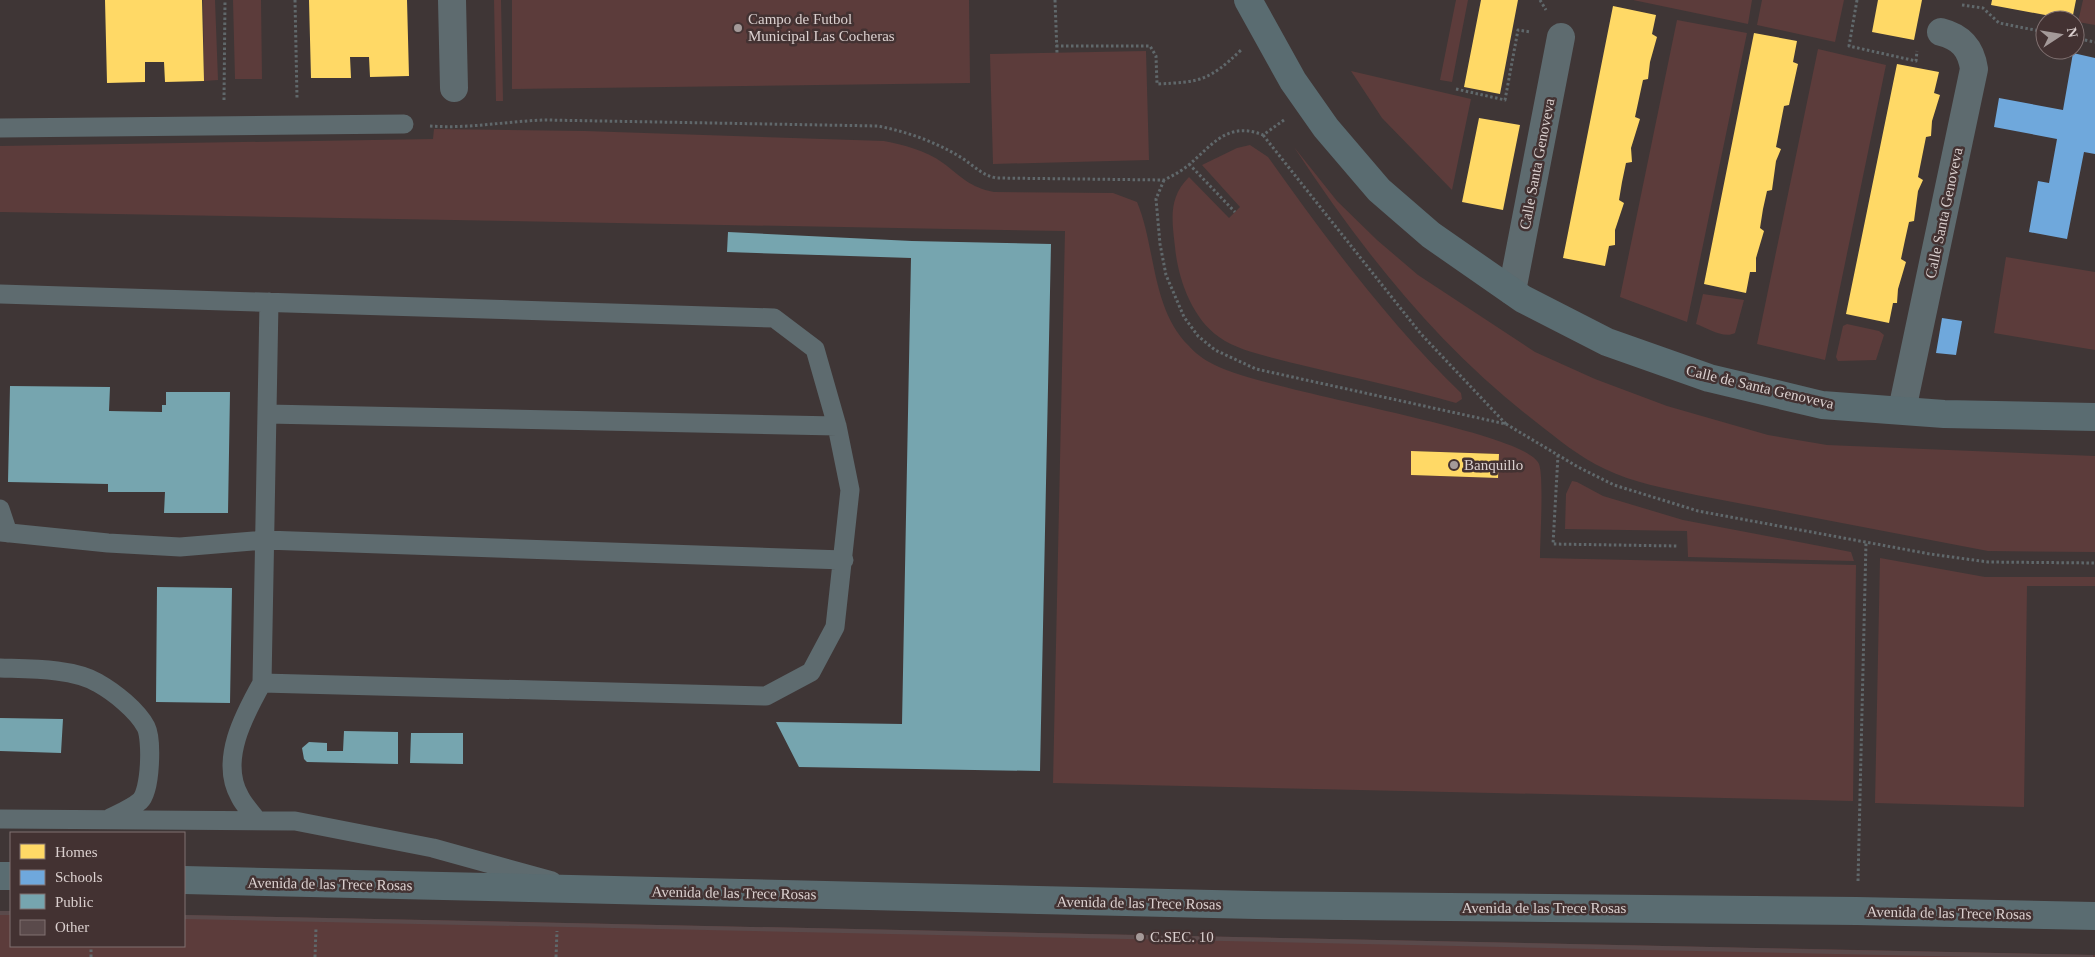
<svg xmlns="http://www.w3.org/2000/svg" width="2095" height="957" viewBox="0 0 2095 957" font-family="Georgia,serif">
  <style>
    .green { fill: #5c3c3b; fill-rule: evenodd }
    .homes { fill: #ffd966 }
    .schools { fill: #6fa8dc }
    .public { fill: #76a5af }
    .building { fill: #5a4a4b }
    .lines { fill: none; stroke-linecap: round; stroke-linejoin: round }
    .path { stroke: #60686b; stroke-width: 3; stroke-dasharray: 2.5 2.5; stroke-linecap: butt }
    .lane { stroke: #5e6b6f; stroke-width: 19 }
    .street { stroke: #5e6b6f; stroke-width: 28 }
    .secondary { stroke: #5a6c71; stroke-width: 28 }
    .poi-dot { fill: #a49a99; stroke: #433232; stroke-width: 2 }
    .labels { text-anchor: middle; stroke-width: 5; stroke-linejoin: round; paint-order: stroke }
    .poi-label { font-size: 15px; fill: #dbd0cf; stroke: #433232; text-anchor: start }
    .street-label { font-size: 15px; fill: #dbd0cf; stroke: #433232 }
  </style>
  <rect width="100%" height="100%" fill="#3f3636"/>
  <path class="green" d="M203,0H215L218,80L204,81Z
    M233,0H261L262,79H235Z
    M494,0H501L503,101H496Z
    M512,0H969L970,83L512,89Z
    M1456,0H1468L1452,82L1440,80Z
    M1633,0H1752L1748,24Z
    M1762,0H1844L1835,42L1757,25Z
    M2083,0H2095V25L2078,22Z
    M1677,20L1747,33L1687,322L1620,297Z
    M1818,49L1886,65L1825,360L1757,344Z
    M1146,51L1149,160L993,164L990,54Z
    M1351,71L1471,99L1452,190L1382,118Z
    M434,129L585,131L884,141C903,145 926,150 943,163C962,177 969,187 994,192L1113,193L1137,202C1156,247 1151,309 1189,346C1194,352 1202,358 1209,362C1258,392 1525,429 1539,464C1544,477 1540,540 1540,558L1856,565L1853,801L1053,783L1065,231L0,212V146L433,139ZM1411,451L1498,454V478L1411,475Z
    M1250,145L1268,157C1327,240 1388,322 1461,393L1462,399L1456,403C1404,388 1350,377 1297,364C1272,357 1240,352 1219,337C1192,318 1178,279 1175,247C1172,220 1168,198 1189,177L1229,218L1240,207L1202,165L1237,148Z
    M1294,147L1337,201L1377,240L1418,275L1535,352L1595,379L1667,406L1768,435L1827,445L2095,456V552L1988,551L1696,495C1666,488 1633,483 1605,469C1579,457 1558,439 1536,422C1438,347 1361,249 1294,147Z
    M2006,257L2095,272V350L1994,333Z
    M1703,294L1744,300L1735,333C1724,339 1707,328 1696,324Z
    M1847,324L1879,331L1884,335L1876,360L1838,361L1836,357L1843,326Z
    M1572,481L1577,482L1603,496L1683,520L1851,552L1854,561L1688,557L1687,531L1565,529L1566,494Z
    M1880,558L1985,577H2095V586H2027L2024,807L1875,803Z
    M0,912H11V946H184V915L2095,955V957H0Z"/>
  <path class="homes" d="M105,0H202L204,81L165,82L164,62H145V82L107,83Z
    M309,0H407L409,76L370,77L369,57H350L351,78H311Z
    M1481,0H1518L1500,94L1464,87Z
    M1878,0H1922L1914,40L1872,32Z
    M1992,0H2076L2072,20L1991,5Z
    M1613,6L1656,15L1652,34L1657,37L1650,62L1648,79L1643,80L1635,117L1640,119L1631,148L1632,162L1626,163L1622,182L1619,200L1624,203L1615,230V245L1609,246L1605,266L1563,258Z
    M1754,33L1797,41L1793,62L1798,64L1789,105L1784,106L1776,147L1781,149L1776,161L1772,190L1767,191L1763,209L1760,228L1764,231L1756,258V272H1750L1746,293L1704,284Z
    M1897,64L1939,72L1934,93L1940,95L1932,121L1931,136L1926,137L1918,177L1923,180L1918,191L1914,221L1909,222L1905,240L1901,259L1906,262L1898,289L1897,303H1893L1889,323L1846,314Z
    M1479,118L1520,125L1503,210L1462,202Z
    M1411,451L1499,454L1498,478L1411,475Z"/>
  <path class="schools" d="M2073,53L2095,58V154L2084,152L2067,239L2029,232L2038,181L2049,183L2057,139L1994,127L1999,98L2063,110Z
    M1942,318L1962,321L1956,355L1936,353Z"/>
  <path class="public" d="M728,232L912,241L1051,244L1040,771L799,767L776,722L902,724L911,258L727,252Z
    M10,386L110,387L109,411L162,412V405H166V392H230L228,513H164L165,492H108V484L8,482Z
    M157,587L232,588L230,703L156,702Z
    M0,718L63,719L61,753L0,751Z
    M344,731L398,732V764L307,762L304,759L302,748L309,742L327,743V751H343Z
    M411,733H463V764L410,763Z"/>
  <path class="building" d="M0,911H11V915H0Z
    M184,915L2093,955V957H1975L184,919Z"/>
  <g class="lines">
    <path class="path" d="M295,0L297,98
      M1055,0L1057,53
      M1540,0L1546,10
      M1857,0L1849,46L1916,61L1917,51
      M1962,5L1983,8L1999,23L2045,32
      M2075,38L2095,42
      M1056,46H1150L1156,56L1157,84C1200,82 1209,81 1241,50
      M1456,89L1505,100L1518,30L1531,32
      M224,100L225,0
      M430,126C469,129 507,121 546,120L878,126C908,132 936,142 962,158C974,166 982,175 996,178L1164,180C1170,177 1176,174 1182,170C1209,151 1224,119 1263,135L1284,120
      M1189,164L1235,212
      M1164,180L1156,199L1160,244L1166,275L1184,317L1198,336L1215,350L1256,369L1506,424L1421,334L1263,135
      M1506,424L1578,467L1614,485L1698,511L1930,554L1988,562L2095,563
      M1558,455L1553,544L1677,546
      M1858,881L1866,542
      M91,957V946
      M315,957L316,928
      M556,957L557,931"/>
    <path class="lane" d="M0,128L404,124
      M0,294L774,318L815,349L837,426L850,490L835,627L811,672L766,696L262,683
      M267,414L837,426
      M0,509L8,533
      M0,532L108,543L180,547L265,540L844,560
      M0,668C28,669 73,668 98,683C114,692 137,710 146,727C152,739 151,791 140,801C132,808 120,813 110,818
      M0,819L295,821L433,848L552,881
      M256,819C251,812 244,805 240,797C219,761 244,715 262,683L269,302"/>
    <path class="street" d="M452,0L454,88
      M1512,291L1561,37
      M1902,410L1974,69C1971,48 1961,37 1941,32"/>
    <path class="secondary" d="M1248,0L1293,81L1326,128L1379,190L1431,235L1523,299L1607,342L1709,378L1822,405L1944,414L2095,417
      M0,876H11
      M184,880L1256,905L1857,911L2095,916"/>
  </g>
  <g class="poi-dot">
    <circle cx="738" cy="28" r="5"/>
    <circle cx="1454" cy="465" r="5"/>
    <circle cx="1140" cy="937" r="5"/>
  </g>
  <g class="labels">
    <g class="poi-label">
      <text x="748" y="24">Campo de Futbol<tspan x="748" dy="17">Municipal Las Cocheras</tspan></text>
      <text x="1464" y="470">Banquillo</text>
      <text x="1150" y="942">C.SEC. 10</text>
    </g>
    <g class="street-label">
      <text transform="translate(1537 164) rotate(-79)" y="5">Calle Santa Genoveva</text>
      <text transform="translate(1944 213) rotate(-78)" y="5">Calle Santa Genoveva</text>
      <text transform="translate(1760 387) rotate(13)" y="5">Calle de Santa Genoveva</text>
      <text transform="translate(330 884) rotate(1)" y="5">Avenida de las Trece Rosas</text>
      <text transform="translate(734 893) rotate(1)" y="5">Avenida de las Trece Rosas</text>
      <text transform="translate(1139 903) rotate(1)" y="5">Avenida de las Trece Rosas</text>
      <text x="1544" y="913">Avenida de las Trece Rosas</text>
      <text transform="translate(1949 913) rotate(1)" y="5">Avenida de las Trece Rosas</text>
    </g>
  </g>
  <rect x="10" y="832" width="175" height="115" fill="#433232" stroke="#807171"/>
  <rect x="20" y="844" width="25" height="15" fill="#ffd966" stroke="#807171"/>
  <text x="55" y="857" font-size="15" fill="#dbd0cf">Homes</text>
  <rect x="20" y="870" width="25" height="15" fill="#6fa8dc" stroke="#807171"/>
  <text x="55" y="882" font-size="15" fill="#dbd0cf">Schools</text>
  <rect x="20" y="894" width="25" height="15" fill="#76a5af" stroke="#807171"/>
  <text x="55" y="907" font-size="15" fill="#dbd0cf">Public</text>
  <rect x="20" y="920" width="25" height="15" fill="#5a4a4b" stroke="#807171"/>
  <text x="55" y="932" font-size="15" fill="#dbd0cf">Other</text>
  <g transform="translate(2060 35) rotate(78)"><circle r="24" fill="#433232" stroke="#807171"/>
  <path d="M0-4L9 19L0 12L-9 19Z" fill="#a49a99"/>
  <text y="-8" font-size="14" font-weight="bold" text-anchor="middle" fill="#dbd0cf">N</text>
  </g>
</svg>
